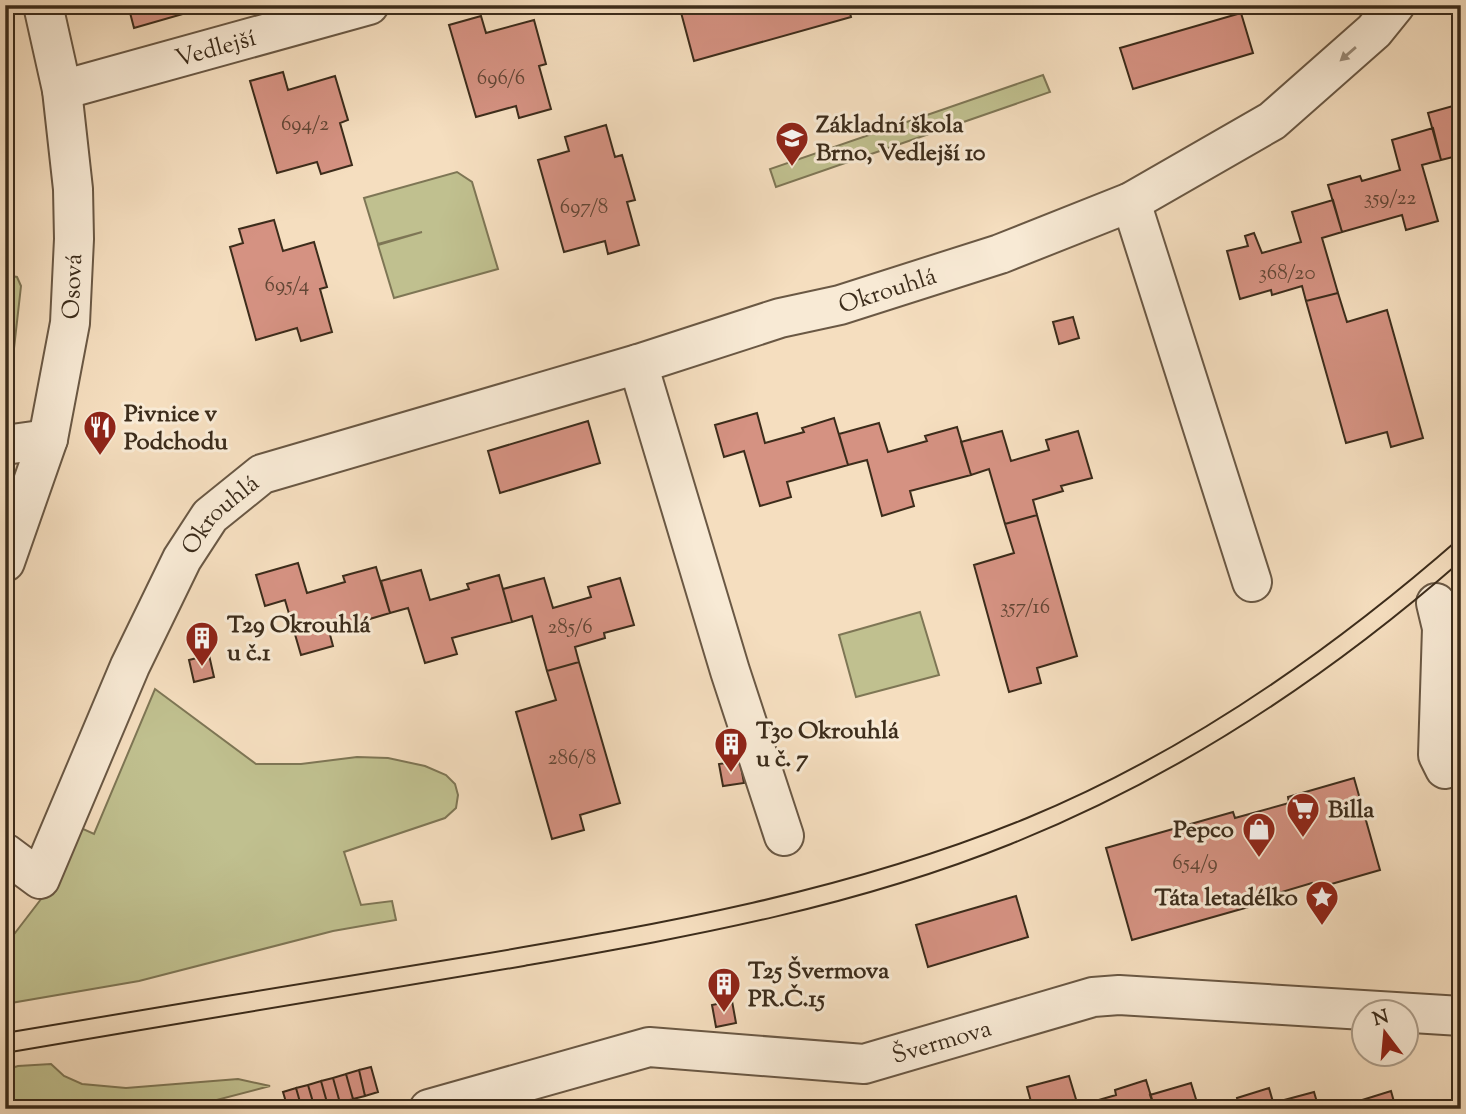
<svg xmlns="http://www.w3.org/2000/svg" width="1466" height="1114" viewBox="0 0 1466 1114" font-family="'Sorts Mill Goudy',serif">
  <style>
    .green { fill: #c0c08f; stroke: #7e7655; stroke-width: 2 }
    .building { fill: #d59282; stroke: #3c2c1b; stroke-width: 2 }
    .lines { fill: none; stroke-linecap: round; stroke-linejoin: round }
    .minor-casing { stroke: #6a5844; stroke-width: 42 }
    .minor { stroke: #f8ead5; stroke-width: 38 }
    .tram { stroke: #3c2c1b; stroke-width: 2 }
    .oneway { fill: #9a8b78 }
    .labels { text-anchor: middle; stroke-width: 6; stroke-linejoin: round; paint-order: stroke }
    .number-label { font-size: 21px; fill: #624635 }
    .street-label { font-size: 24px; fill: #3c2c1b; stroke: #f8ead5 }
    .poi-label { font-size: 24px; font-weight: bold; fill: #3c2c1b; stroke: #f8ead5; text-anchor: start }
  </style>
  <rect width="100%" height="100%" fill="#f5debf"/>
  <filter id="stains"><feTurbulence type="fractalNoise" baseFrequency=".00286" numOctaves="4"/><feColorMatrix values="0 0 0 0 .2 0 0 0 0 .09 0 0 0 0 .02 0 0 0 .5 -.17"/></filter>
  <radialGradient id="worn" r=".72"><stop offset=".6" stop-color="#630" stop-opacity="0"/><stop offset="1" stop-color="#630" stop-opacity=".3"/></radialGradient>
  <path class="green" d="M1043,75L1050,92L776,187L770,169Z
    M457,172L472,182L498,269L394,298L378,245L422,232L378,244L364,198Z
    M6,275L17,277L21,286L11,375L5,397Z
    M920,612L939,675L856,697L839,635Z
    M155,689L256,764H301L357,757L388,758L425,766L446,775L455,784L458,795L456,808L445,818L344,852L361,905L392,901L396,920L333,931L139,981L5,1004V946L48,890L81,828L94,834Z
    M51,1064L64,1076L82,1084L126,1088L238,1079L270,1086L182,1109H5V1070L18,1066Z"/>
  <path class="building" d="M128,5H214L134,28Z
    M679,5H848L851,17L694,61Z
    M1241,13L1253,53L1133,89L1120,48Z
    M481,16L486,33L534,20L546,64L539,66L551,109L519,118L516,106L476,117L449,25Z
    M283,72L288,90L335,76L348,120L340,123L352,165L321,174L317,162L277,173L250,81Z
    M1460,104L1461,155L1441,160L1428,113Z
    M606,125L615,157L622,155L635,200L627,202L639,245L608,254L605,241L564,252L538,160L569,151L565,137Z
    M1433,128L1441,160L1422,165L1438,221L1406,230L1402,215L1342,232L1328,185L1360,176L1362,181L1400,170L1392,140Z
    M1333,200L1342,232L1322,238L1338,293L1306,301L1302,286L1272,295L1271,290L1240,299L1227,251L1248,246L1245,236L1254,233L1262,253L1301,242L1292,212Z
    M274,220L283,251L314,242L327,287L320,289L332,332L301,341L297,328L256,340L230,247L243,243L239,229Z
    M1338,293L1347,322L1387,310L1423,438L1391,447L1387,432L1346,443L1306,301Z
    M1073,317L1079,338L1059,344L1053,322Z
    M757,413L765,443L804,432L802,428L834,418L848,465L787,482L791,497L760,506L744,451L724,457L715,425Z
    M588,421L600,463L500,493L488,451Z
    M879,423L888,452L927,441L925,436L957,427L971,475L910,491L914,506L882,516L867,460L848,465L839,434Z
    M1002,431L1011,461L1049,450L1046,440L1078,431L1092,478L1061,486L1063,491L1033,500L1037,515L1005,524L989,469L971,475L961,442Z
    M1037,515L1077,656L1037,668L1041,683L1009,692L974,565L1014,553L1005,524Z
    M298,563L307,593L345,582L343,576L376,567L390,613L329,631L333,646L301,655L285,600L265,606L256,575Z
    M421,570L430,600L469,589L467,584L499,575L512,622L452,638L457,654L425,663L408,608L390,613L381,581Z
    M544,578L553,608L591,597L588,587L620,578L634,625L604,633L605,638L575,647L579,662L547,671L532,616L512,622L503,589Z
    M209,655L214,677L194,682L189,660Z
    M579,662L620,803L580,815L584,830L552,839L516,712L556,700L547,671Z
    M740,761L744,783L723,786L719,764Z
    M1354,778L1380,870L1314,889L1312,883L1258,899L1259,902L1252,906L1132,940L1106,848L1233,812L1235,818L1289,803L1288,797Z
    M1016,896L1028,937L928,967L916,925Z
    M732,1001L736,1023L716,1027L712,1005Z
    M371,1067L378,1092L365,1096L359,1070Z
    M359,1070L365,1096L353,1099L346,1074Z
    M346,1074L353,1099L340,1103L333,1078Z
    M1069,1076L1078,1106L1116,1095L1115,1090L1146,1080L1155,1109H1033L1027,1087Z
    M333,1078L340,1103L328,1106L321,1081Z
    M321,1081L328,1106L315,1109L308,1085Z
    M1191,1083L1199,1109H1155L1150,1095Z
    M308,1085L315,1109H302L296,1088Z
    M296,1088L302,1109H288L283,1092Z
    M1269,1088L1275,1109H1216L1238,1102L1237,1098Z
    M1391,1091L1396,1109H1361L1359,1101Z
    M1314,1092L1319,1109H1275L1273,1103Z"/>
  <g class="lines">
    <defs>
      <g id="minor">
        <path id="s1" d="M62,90L369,5"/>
        <path d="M1131,202L1252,582"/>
        <path d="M638,364L730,671L784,836"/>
        <path d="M5,445L48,439"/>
        <path id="s2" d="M5,562L48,439L70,323L74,239L73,189L62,90L43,5"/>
        <path d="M1436,603L1442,628L1438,755L1445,769"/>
        <path id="s3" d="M5,853L40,879L130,666L182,559L210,516L262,474L638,364L780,318L840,305L1000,254L1131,202L1272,121L1374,31L1395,5"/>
        <path id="s4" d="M429,1109L649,1047L864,1064L1093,997L1119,995L1461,1016"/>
      </g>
    </defs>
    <use href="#minor" class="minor-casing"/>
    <use href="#minor" class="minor"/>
    <path class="tram" d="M5,1033C160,1007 316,981 471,956C661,924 847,892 1027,818C1187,752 1331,651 1461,537
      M5,1053C178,1023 352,996 524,966C692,936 852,908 1011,844C1178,777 1326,679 1461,561"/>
  </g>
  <defs><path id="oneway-solid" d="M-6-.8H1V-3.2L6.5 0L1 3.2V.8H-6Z" transform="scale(1.75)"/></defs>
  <use class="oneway" href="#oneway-solid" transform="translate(1348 54) rotate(139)"/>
  <defs>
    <symbol id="school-pin" viewBox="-11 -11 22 30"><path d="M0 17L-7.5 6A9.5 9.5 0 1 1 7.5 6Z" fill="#8f2418" stroke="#f8ead5"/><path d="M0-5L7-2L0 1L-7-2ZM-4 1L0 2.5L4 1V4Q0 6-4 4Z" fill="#fff"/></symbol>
    <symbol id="restaurant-pin" viewBox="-11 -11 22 30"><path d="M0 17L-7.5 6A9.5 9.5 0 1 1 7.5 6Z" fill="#8f2418" stroke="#f8ead5"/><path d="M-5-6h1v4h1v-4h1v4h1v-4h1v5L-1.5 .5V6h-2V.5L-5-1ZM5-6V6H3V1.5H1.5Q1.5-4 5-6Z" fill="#fff"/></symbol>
    <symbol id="building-pin" viewBox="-11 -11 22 30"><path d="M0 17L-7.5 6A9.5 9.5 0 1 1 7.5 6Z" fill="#8f2418" stroke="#f8ead5"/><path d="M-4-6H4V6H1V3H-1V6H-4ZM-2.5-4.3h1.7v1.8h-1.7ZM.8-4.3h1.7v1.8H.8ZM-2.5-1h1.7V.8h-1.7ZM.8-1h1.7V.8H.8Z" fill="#fff"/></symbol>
    <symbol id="supermarket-pin" viewBox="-11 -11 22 30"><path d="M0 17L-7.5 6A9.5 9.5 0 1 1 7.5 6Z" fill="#8f2418" stroke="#f8ead5"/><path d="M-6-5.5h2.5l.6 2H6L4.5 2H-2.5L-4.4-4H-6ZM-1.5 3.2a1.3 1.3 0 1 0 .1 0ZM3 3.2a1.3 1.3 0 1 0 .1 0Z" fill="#fff"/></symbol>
    <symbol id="shop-pin" viewBox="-11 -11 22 30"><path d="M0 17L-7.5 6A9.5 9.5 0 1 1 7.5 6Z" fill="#8f2418" stroke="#f8ead5"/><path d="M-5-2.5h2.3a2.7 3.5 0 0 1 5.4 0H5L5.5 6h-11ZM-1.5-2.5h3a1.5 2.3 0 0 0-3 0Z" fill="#fff"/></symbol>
    <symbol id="sight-pin" viewBox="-11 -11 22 30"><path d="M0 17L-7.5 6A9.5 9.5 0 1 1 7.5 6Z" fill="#8f2418" stroke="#f8ead5"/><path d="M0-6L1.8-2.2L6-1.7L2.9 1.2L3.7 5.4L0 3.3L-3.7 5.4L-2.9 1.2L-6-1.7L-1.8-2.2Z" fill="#fff"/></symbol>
  </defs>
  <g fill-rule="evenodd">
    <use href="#school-pin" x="773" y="119" width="38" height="52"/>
    <use href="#restaurant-pin" x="81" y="408" width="38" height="52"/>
    <use href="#building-pin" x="183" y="619" width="38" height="52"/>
    <use href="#building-pin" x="712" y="725" width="38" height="52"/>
    <use href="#supermarket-pin" x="1284" y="790" width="38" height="52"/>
    <use href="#shop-pin" x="1240" y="810" width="38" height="52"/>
    <use href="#sight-pin" x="1303" y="878" width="38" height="52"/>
    <use href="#building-pin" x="705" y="965" width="38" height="52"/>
  </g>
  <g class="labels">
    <g class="number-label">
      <text x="501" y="84">696/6</text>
      <text x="305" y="130">694/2</text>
      <text x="1390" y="204">359/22</text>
      <text x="584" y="213">697/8</text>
      <text x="1287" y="279">368/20</text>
      <text x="287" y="291">695/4</text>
      <text x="1025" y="613">357/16</text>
      <text x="570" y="633">285/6</text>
      <text x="572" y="764">286/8</text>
      <text x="1195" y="869">654/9</text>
    </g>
    <g class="street-label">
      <text dy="8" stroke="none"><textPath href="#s1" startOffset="159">Vedlejší</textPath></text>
      <text dy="8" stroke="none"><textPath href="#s2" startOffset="285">Osová</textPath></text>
      <text dy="8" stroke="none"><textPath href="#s3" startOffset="1164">Okrouhlá</textPath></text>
      <text dy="8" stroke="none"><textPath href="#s3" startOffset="453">Okrouhlá</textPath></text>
      <text dy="8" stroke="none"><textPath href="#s4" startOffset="525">Švermova</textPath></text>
    </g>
    <g class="poi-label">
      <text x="816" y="132">Základní škola<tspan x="816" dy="28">Brno, Vedlejší 10</tspan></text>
      <text x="124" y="421">Pivnice v<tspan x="124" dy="28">Podchodu</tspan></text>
      <text x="227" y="632">T29 Okrouhlá<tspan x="227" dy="28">u č.1</tspan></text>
      <text x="756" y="738">T30 Okrouhlá<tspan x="756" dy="28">u č. 7</tspan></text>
      <text x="1328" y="817">Billa</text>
      <text x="1234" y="837" text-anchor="end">Pepco</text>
      <text x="1298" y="905" text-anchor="end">Táta letadélko</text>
      <text x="748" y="978">T25 Švermova<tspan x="748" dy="28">PR.Č.15</tspan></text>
    </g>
  </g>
  <rect width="1466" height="1114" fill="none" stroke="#f5debf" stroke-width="28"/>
  <rect x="7" y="7" width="1452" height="1100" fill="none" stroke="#3c2c1b" stroke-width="3.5"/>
  <rect x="14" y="14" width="1438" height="1086" fill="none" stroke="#3c2c1b" stroke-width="2"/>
  <g transform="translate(1385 1033) rotate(344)"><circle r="33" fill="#f8ead5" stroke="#ad9e8b" stroke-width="2"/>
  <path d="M0-5L12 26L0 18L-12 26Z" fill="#8f2418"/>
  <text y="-10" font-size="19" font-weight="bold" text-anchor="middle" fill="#3c2c1b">N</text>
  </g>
  <rect width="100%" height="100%" filter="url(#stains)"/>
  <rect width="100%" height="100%" fill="url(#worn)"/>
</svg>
